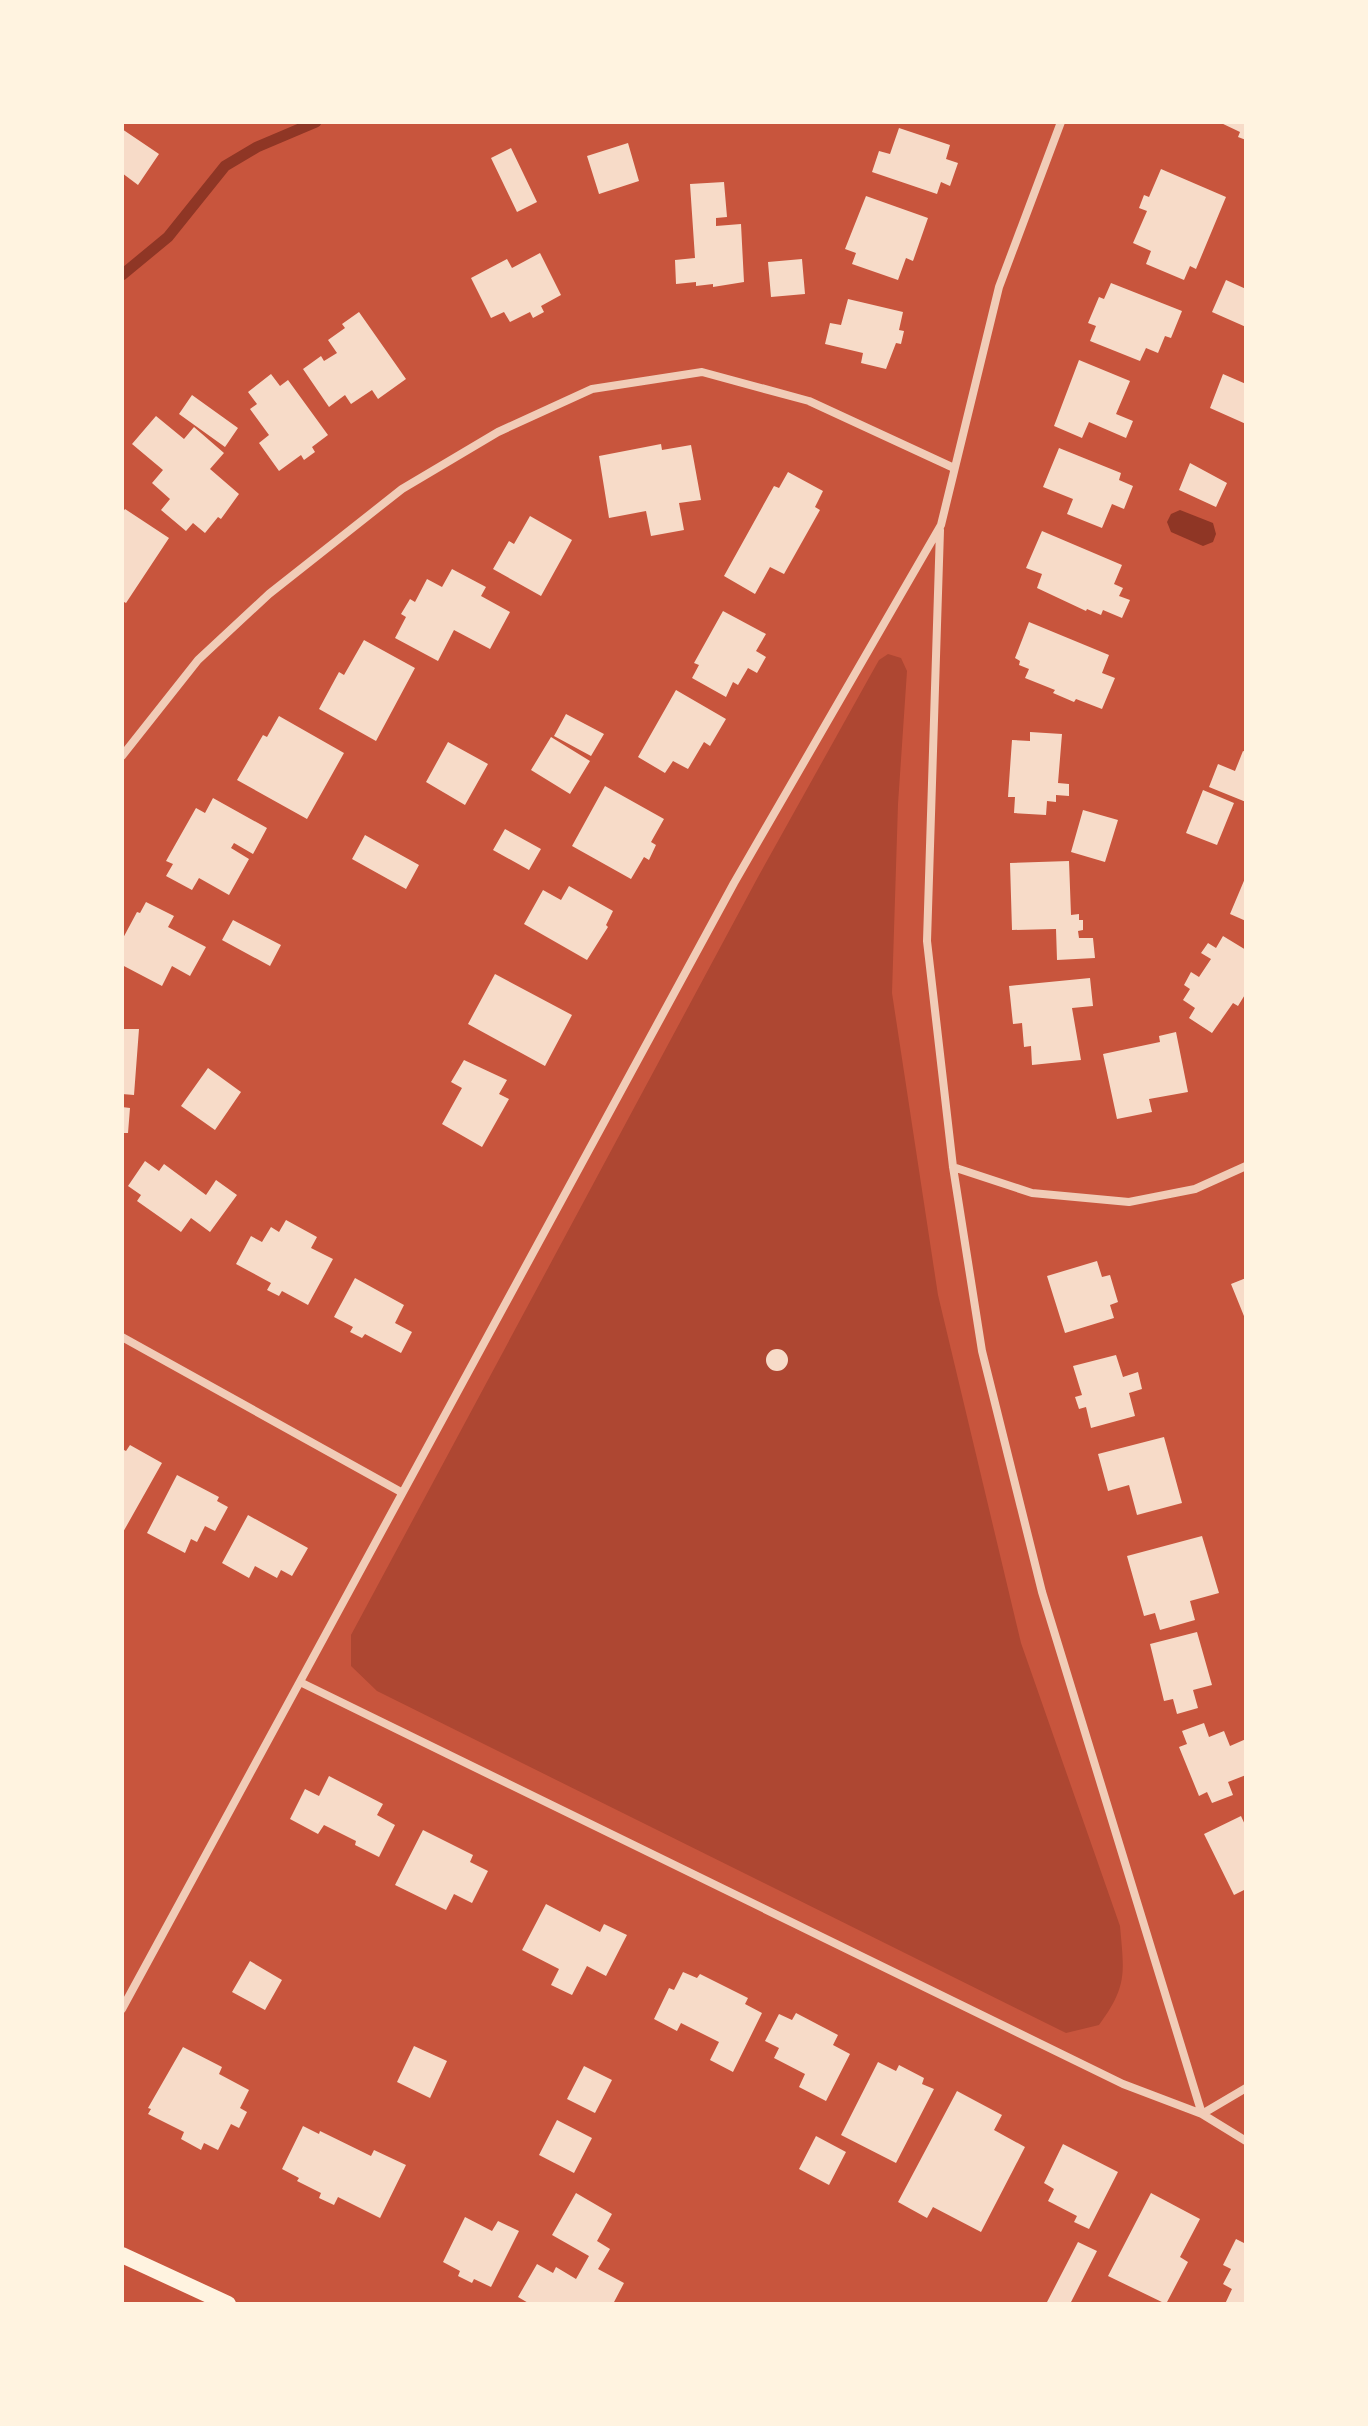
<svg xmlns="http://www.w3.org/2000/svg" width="1368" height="2426" viewBox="0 0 1368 2426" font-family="Overpass,sans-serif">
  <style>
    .green { fill: #ae4732 }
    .water { fill: #8f3625 }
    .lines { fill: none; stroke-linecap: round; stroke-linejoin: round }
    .stream { stroke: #8f3625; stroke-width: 11 }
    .building { fill: #f7dbc8 }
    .minor { stroke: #f1ccb7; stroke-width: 8 }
    .secondary { stroke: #fff3e0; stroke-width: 16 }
  </style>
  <rect width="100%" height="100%" fill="#c8553d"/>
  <path class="green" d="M888,654L901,658L907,671L898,804L892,993L938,1295L1021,1643L1120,1926C1124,1972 1128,1986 1099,2025L1066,2033L377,1691L351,1666V1635L758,877L870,676L879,660Z"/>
  <path class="water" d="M1180,510L1213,523L1216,534L1213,542L1203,546L1171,532L1167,522L1171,514Z"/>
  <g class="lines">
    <path class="stream" d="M122,275L168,237L225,166L257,147L316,122"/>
  </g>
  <path class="building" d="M1219,122H1246V140L1238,137L1240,132Z
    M899,128L950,145L946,159L958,163L950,186L941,182L937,194L872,172L879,151L890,154Z
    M122,129L159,154L138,185L122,173Z
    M628,143L639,181L599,194L587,156Z
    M511,148L537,202L517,212L491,158Z
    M1161,169L1226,197L1196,269L1190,266L1184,280L1146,264L1151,251L1133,243L1147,211L1139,208L1144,195L1149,197Z
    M724,182L727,217L716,218V226L741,224L744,282L713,287V284L696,286V282L676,284L675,260L695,258L690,184Z
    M866,196L928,218L913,261L906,258L898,280L852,264L856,253L845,249Z
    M540,253L561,295L541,306L544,312L533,318L530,312L510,322L504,312L491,318L471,278L507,259L512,268Z
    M802,259L805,294L771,297L768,262Z
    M1226,280L1246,289V327L1212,312Z
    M1111,283L1182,311L1171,338L1165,336L1158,353L1146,348L1140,361L1090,341L1096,326L1088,323L1099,297L1104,299Z
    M848,299L903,312L899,330L904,331L901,344L896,343L886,369L861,363L863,353L825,344L830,323L841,325Z
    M359,312L406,379L378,399L372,390L351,404L345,395L329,407L303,369L321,356L324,361L337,353L328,340L345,328L342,324Z
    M1079,360L1130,381L1116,414L1133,421L1126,438L1089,422L1082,438L1054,426Z
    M271,374L280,386L288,380L328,435L312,447L315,452L304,460L301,455L279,471L259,443L269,435L250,409L257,404L248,392Z
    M1223,374L1246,384V424L1210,408Z
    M192,395L238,428L225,447L179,414Z
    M156,416L184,439L194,427L224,453L210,469L239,494L221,519L218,517L205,533L193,523L186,531L161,510L170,499L152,483L163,470L132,444Z
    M661,444L662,450L691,445L701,500L679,503L684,530L651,536L646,511L609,518L599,456Z
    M1059,448L1121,473L1119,480L1133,486L1124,509L1112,504L1102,528L1067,514L1073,499L1043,487Z
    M1190,463L1227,483L1216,507L1179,490Z
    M788,472L823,491L815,507L820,510L784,574L770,567L755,594L724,576L774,486L779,488Z
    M125,509L169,538L126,603L122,601V513Z
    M530,516L572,540L541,596L493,569L509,541L514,544Z
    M1042,531L1122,565L1114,584L1123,588L1119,596L1130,600L1122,618L1103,610L1101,615L1087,609L1086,611L1037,588L1042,574L1026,568Z
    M452,569L486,587L481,596L510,612L490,649L454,630L438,661L395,638L406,617L401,614L410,599L415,602L427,579L442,587Z
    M723,611L766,634L756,651L766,657L757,673L748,668L738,685L733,682L726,697L692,678L699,665L694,663Z
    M1029,622L1109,655L1102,673L1115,678L1102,709L1076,699L1074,702L1053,693L1055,690L1025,678L1029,669L1019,665L1020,661L1015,658Z
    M364,640L415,668L376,741L319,709L339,672L344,675Z
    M676,690L726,719L710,746L704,742L688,769L673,761L665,773L638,757Z
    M566,714L604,734L591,756L554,736Z
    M279,716L344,753L307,819L237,780L263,735L267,737Z
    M1030,732L1062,734L1058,783L1069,784V796L1056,795V802L1047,801L1046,815L1014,813L1015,797H1008L1012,740L1030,741Z
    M551,737L590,761L570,794L531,770Z
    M448,742L488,764L465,805L426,782Z
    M1243,751L1246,752V802L1209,787L1218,764L1235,771Z
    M605,786L664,819L651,842L656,845L649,860L644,857L631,879L572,846Z
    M1203,790L1234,803L1217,845L1186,833Z
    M213,798L267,828L253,854L234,843L231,848L249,859L229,895L199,878L192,890L166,876L173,864L166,861L196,808L205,813Z
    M1083,810L1118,820L1105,862L1071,852Z
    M505,829L541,849L529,870L493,850Z
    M365,835L419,865L406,889L352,859Z
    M1069,861L1071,915L1079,914V920H1083V930L1078,931L1079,938H1093L1095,958L1057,960L1056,929L1012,930L1010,863Z
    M1246,876V921L1230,914Z
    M569,886L613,911L606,925L608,927L587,960L524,924L543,890L561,900Z
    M146,902L174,916L168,927L206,947L190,976L172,966L162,986L122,965V940L137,912L140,913Z
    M233,920L281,945L270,966L222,940Z
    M1223,936L1246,950V993L1238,1006L1233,1003L1212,1033L1189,1018L1195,1008L1183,1000L1190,989L1184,985L1191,972L1199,977L1211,959L1201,953L1208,943L1216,948Z
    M495,974L572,1015L545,1066L468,1024Z
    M1090,978L1093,1006L1072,1008L1081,1060L1032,1065L1031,1046L1024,1047L1022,1023L1013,1024L1009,986Z
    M122,1029H139L134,1095L122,1094Z
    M1176,1032L1188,1092L1149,1099L1152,1112L1117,1119L1103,1054L1160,1042L1159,1036Z
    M464,1060L507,1080L499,1094L509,1099L482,1147L442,1124L462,1088L451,1082Z
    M208,1068L241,1092L215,1130L181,1106Z
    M122,1107L130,1108L128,1133H122Z
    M145,1161L159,1171L164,1164L206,1195L216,1180L237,1195L210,1232L191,1218L181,1232L137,1201L141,1195L128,1186Z
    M286,1220L317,1237L311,1248L333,1259L308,1305L282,1291L279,1296L267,1290L271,1283L236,1264L251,1236L262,1242L271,1227L279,1232Z
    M1097,1261L1102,1277L1110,1275L1118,1302L1110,1305L1114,1318L1065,1333L1047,1276Z
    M355,1278L404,1305L395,1323L412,1332L401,1353L365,1334L362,1338L350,1332L353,1327L334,1317Z
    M1246,1278V1321L1231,1284Z
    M766 1360a11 11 0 1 1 22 0a11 11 0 1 1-22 0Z
    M1116,1355L1123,1377L1138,1372L1142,1389L1129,1393L1135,1416L1091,1428L1086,1407L1079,1409L1075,1397L1082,1395L1073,1366Z
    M1164,1437L1182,1503L1137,1515L1129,1485L1108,1491L1098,1454Z
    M130,1445L162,1463L122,1534V1449L126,1451Z
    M177,1475L219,1497L217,1501L228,1507L215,1531L205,1526L197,1542L191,1539L185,1553L147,1533Z
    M248,1515L308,1548L292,1576L281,1570L277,1578L255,1566L249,1578L222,1563Z
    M1202,1536L1219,1593L1190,1601L1195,1620L1160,1630L1155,1613L1144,1616L1127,1556Z
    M1197,1632L1212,1685L1193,1690L1198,1708L1177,1714L1173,1699L1164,1701L1150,1644Z
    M1204,1723L1209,1737L1224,1731L1230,1746L1246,1739V1775L1228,1782L1233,1795L1212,1803L1207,1792L1199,1796L1179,1747L1187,1744L1182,1731Z
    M329,1776L383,1804L377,1815L395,1825L379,1857L355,1845L356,1841L324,1825L318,1834L290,1819L305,1789L319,1796Z
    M1241,1816L1246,1827V1889L1234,1895L1204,1834Z
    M423,1830L473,1855L470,1862L488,1871L472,1903L454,1894L446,1910L395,1885Z
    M546,1904L600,1932L604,1924L627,1935L606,1976L587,1966L572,1995L551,1985L559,1969L522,1950Z
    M250,1961L282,1980L265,2010L232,1992Z
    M683,1972L697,1978L700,1974L748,1998L745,2004L762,2013L733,2072L710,2060L719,2042L681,2023L677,2031L654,2019L669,1988L674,1990Z
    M796,2013L838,2035L833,2045L850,2054L826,2101L799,2087L805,2074L774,2058L779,2048L765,2041L779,2014L792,2020Z
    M414,2046L447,2061L430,2098L397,2082Z
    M183,2047L222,2067L219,2074L249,2090L240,2108L247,2112L239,2128L231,2124L218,2150L204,2143L201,2150L181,2139L184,2132L148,2114L151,2109L148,2108Z
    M878,2062L896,2071L899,2065L924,2078L922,2084L934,2089L896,2163L841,2135Z
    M584,2066L612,2080L595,2113L567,2099Z
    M957,2091L1002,2115L994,2130L1025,2147L981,2232L933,2207L927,2218L898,2202Z
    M557,2120L592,2138L574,2173L539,2155Z
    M303,2126L319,2134L320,2131L371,2156L374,2150L406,2165L380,2218L338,2197L334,2205L319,2198L321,2193L297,2181L299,2178L282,2169Z
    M816,2136L846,2152L829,2185L799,2169Z
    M1063,2144L1118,2172L1089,2229L1074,2222L1077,2216L1048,2201L1054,2189L1044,2183Z
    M576,2193L612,2214L597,2241L610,2249L598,2269L624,2283L613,2304H530L518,2297L537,2264L553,2273L556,2267L576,2279L589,2256L552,2235Z
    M1151,2193L1200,2219L1180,2257L1188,2262L1166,2304L1108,2276Z
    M465,2217L492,2231L498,2221L519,2231L491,2287L474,2279L472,2283L458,2276L460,2271L443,2262Z
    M1236,2239L1246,2244V2304H1225L1232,2289L1223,2284L1231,2269L1223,2265Z
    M1078,2242L1097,2251L1070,2304H1046Z"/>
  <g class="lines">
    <path class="minor" d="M940,530L927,941L953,1167L982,1351L1042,1592L1202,2114L1246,2141
      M122,756L198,660L269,594L402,489L498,432L592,389L702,372L809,401L954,468
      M953,1167L1032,1193L1129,1202L1195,1189L1246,1166
      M122,1337L401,1492
      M302,1683L1123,2084L1202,2114L1246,2088
      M122,2009L734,883L941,525L999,287L1061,122"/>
    <path class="secondary" d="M122,2255L228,2304"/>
  </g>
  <rect width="1368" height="2426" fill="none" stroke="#fff3e0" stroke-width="248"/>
</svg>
